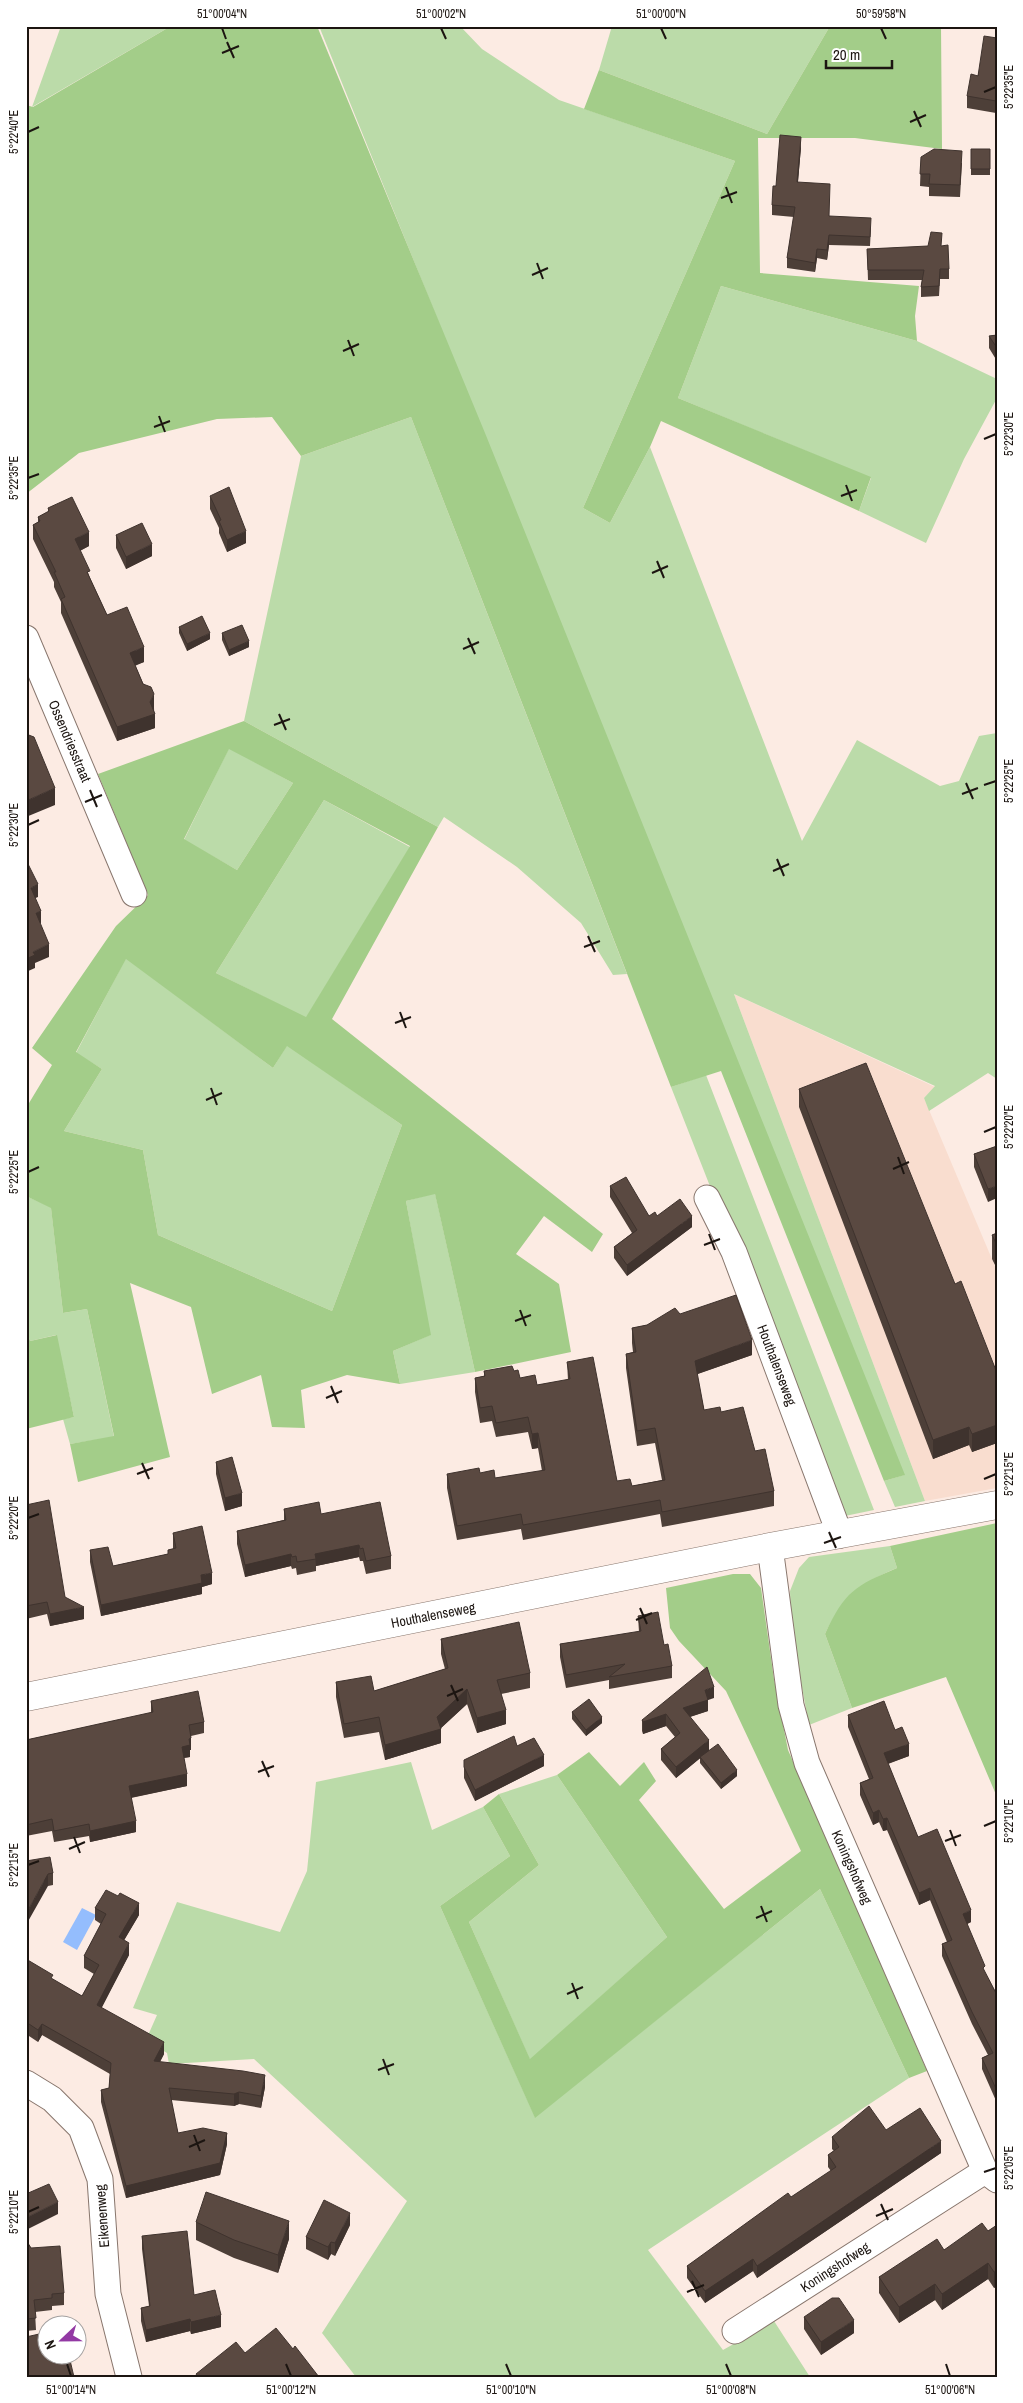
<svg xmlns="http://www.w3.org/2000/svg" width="1023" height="2403" viewBox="0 0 1023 2403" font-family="'Archivo Narrow',sans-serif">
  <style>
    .built { fill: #f9ddcf }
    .green { fill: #bbdba9 }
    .forest { fill: #a3cd89; fill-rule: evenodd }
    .water { fill: #94bdfd }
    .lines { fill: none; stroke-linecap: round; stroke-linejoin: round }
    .street-casing { stroke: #88766d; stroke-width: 27 }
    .secondary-casing { stroke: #88766d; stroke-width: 29 }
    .street { stroke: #fff; stroke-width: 25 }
    .secondary { stroke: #fff; stroke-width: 28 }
    .wall { fill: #4d3f38 }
    .shaded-wall { fill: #3f332e }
    .building { fill: #5a4941; stroke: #3f332e }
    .ticks { fill: none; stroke: #1c1511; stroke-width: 2 }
    .labels { text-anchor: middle; stroke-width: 5; stroke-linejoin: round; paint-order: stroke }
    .street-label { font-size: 14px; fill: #1c1511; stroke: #fff }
    .neatline { fill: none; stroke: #1c1511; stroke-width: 2 }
    .ticks-label { font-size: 12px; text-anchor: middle; fill: #1c1511 }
  </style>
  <rect width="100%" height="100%" fill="#fcebe3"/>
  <path class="built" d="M734,994L935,1087L924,1098L997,1271V1488L925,1501Z"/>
  <path class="green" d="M61,26H171L32,107Z
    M319,26H460L482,49L559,100L735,161L583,508L610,523L650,447L802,841L857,740L940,786L959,781L979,736L997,733V1079L988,1073L929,1111L924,1098L935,1086L734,994L925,1501L895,1507L884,1481L904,1475Z
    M612,26H830L767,134L599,70Z
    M721,286L917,341L997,379V398L964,459L926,543L859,511L871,478L678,398Z
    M411,417L627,974L613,975L581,923L517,867L444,817L438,827L244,721L301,456Z
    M229,748L293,783L237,870L184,840Z
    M324,800L410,847L306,1018L216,973Z
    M126,958L273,1068L287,1045L402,1125L332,1311L158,1235L143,1150L64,1131L102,1069L76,1053Z
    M706,1075L874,1510L840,1517L671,1087Z
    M435,1193L475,1372L400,1384L393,1351L430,1335L406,1201Z
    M26,1196L51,1207L63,1313L87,1309L114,1437L70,1444L63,1419L74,1417L56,1335L30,1341L26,1328Z
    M890,1546L897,1568C860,1583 843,1597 825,1634L852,1708L809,1725L791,1629L790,1591L799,1568L809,1557Z
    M411,1762L432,1830L483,1807L510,1856L440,1906L535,2117L820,1889L909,2078L648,2250L723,2350L774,2321L810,2377H356L322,2333L407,2201L254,2059L169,2064L167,2053L146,2040L157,2015L133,2008L177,1902L280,1932L307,1871L316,1782Z
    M557,1775L667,1937L530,2060L469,1922L539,1865L499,1794Z"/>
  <path class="forest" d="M171,26H317L485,433L905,1475L884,1481L721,1071L671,1087L411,417L301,456L272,417L217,419L79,453L26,494V105L33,107Z
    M830,26H941L942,149L855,138H758L760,273L919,286L915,316L917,341L721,286L678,398L871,477L859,511L661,421L650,447L610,523L583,508L735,161L584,109L599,70L767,134Z
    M244,721L438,827L332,1019L603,1234L592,1252L544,1216L516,1254L559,1284L571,1352L475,1372L435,1194L406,1201L431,1335L393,1351L400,1384L347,1375L301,1390L305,1428L272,1427L261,1375L212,1394L191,1307L130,1283L170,1457L78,1482L70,1444L114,1436L87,1309L63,1313L51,1208L26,1196V1108L52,1065L32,1048L116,926L148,895L98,774ZM229,749L293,783L237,870L184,839ZM324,800L410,846L306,1017L216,973ZM126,959L273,1068L287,1046L402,1125L332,1311L158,1235L143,1150L64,1131L102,1069L76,1052Z
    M26,1328L30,1341L57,1335L74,1417L26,1429Z
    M997,1523V1797L946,1677L852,1708L825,1634C845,1591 855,1586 897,1568L890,1546Z
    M733,1574H750L761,1588L774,1679L788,1750L927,2071L909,2078L820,1889L535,2118L440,1906L510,1856L483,1807L499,1794L539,1865L469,1922L530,2059L667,1937L557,1775L589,1752L620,1786L644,1762L656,1781L639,1800L724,1909L801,1851L726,1691L679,1641L670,1628L666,1588Z"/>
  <path class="water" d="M82,1908L96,1915L77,1950L63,1942Z"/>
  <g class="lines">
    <defs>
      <path id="street" d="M26,638L134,894
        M707,1198L734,1252L840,1535
        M770,1547L791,1705L807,1763L985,2171L997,2180
        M26,2083L52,2099L81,2128L100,2179L108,2294L129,2377
        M735,2331L985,2171"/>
      <path id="secondary" d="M26,1697L770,1547L997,1505"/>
    </defs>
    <use href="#street" class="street-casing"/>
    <use href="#secondary" class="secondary-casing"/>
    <use href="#street" class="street"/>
    <use href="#secondary" class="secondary"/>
  </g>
  <path class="wall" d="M997,38L996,113L967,108V96Z
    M801,147L798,182L829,216L871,227L870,246L829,245L827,260L817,258L815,272L787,268V258L794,217L772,215V205L776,186Z
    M971,149H990V175H971Z
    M921,157L962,163L960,197L929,196V187L920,186Z
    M942,246L949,269V279H940L939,296L921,297V287L922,280H868L867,249Z
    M997,335V361L989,348V336Z
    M210,496L246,543L227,552L219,533V528L210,509Z
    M48,508L89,546L80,551L90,578L107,615L144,662L135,665L154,708L155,728L117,741L61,613V602L54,587V582L33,539V525L38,522V517L48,512Z
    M116,535L152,556L126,569L116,548Z
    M179,627L210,639L187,651L179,633Z
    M222,633L249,647L229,656L222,640Z
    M799,1089L955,1284L997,1373V1443L972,1452L969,1445L933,1459L799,1107Z
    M997,1146L988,1202L974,1167V1154Z
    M610,1186L649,1216H657L692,1227L627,1276L614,1258V1247L632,1233L610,1197Z
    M997,1233V1269L992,1259V1235Z
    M680,1314L752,1355L697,1374L704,1410L721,1412L755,1451L774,1491V1506L662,1527L660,1514L523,1540L521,1529L457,1540L447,1488V1474L480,1473L495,1478L542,1471L538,1448L532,1449L528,1432L496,1437L492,1421L480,1423L475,1392V1378L484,1376V1371H514L520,1378L537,1385L568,1380L567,1362L617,1481L632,1486L662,1480L655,1443L637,1446L626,1368V1354L633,1352L632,1343V1328L647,1325Z
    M216,1462L242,1506L225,1511L216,1474Z
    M26,1505L65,1597L84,1619L50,1626L47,1614L26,1619Z
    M284,1509L321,1514L391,1556V1569L366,1574L363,1561H360L359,1557L316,1566V1571L297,1575L296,1568L292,1569L291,1566L245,1577L237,1544V1531L284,1520Z
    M173,1533L212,1584L202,1587V1594L101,1616L90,1562V1550L113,1566L168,1554V1550L173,1549Z
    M638,1616L664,1645L672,1666V1678L609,1689V1680L566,1688L560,1657V1644L639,1632Z
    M441,1639L530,1673V1688L501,1694L506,1724L477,1733L467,1704L441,1728V1743L385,1760L379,1732L344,1738L336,1697V1682L374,1691L445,1669L441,1654Z
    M714,1698L708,1700V1711L690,1717L709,1750L737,1776L721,1789L700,1763V1758L676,1778L661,1760V1749L675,1737L666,1726L643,1734L642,1731V1720Z
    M151,1701L204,1722V1733L191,1736V1750H190V1757L184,1758L187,1786L131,1798L136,1832L90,1842L89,1836L54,1842L52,1831L26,1836V1740L151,1713Z
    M572,1712L602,1723L586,1736L572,1719Z
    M848,1715L895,1730L909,1756L888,1764L918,1837L971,1922L967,1924L985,1973L997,1995V2103L982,2069V2058L988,2055L972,2024L942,1956V1944L947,1942L930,1900L919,1905L887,1830L883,1831L879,1822L873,1825L860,1795V1783L869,1779L848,1727Z
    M517,1746L544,1766L475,1801L464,1778V1760Z
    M26,1861L53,1873V1885L48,1886Z
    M95,1908L139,1915L124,1940L129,1955L101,2008L164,2054L160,2062L265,2087L261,2108L239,2104L234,2106L171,2100L178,2133L227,2144L220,2175L126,2198L101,2102V2090L109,2088L110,2074L42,2035L38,2042L26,2034V1959L53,1980L82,1996L94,1974L84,1968V1956L101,1924L95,1920Z
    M886,2130L941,2153L757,2278L753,2271L705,2303L687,2278V2266L831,2171L828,2167V2155L834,2151L832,2149V2137Z
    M196,2222L289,2239L278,2273L234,2258L196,2240Z
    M350,2225L335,2256L331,2254L328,2260L306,2249V2237Z
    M997,2225L994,2288L988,2279L942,2310L935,2300L899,2323L879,2293V2277L988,2231Z
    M142,2236L194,2295L221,2327L191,2334L190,2331L146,2342L141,2321V2308L149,2306L142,2249Z
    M26,2240L31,2248L64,2293V2305L52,2306V2310L35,2312L36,2330L26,2331Z
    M804,2317L854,2333L821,2355L804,2329Z"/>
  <path class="shaded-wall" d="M997,93V105L996,113V101Z
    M801,137V147L797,192V182Z
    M829,235V245L827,260V250Z
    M817,249V258L815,272V263Z
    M246,531V543L227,552V540Z
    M89,532V546L75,553V539Z
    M152,544V556L126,569V557Z
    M210,633V639L187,651V644Z
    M249,641V647L229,656V650Z
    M144,647V662L130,668V653Z
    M154,694V708L151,715L155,714V728L117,741V727L150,702Z
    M55,788V805L26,817V801Z
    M38,884V897L31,900V888Z
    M41,911V923L36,925V913Z
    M49,944V957L35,963V968L26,972V959L33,952Z
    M997,1186V1198L988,1202V1189Z
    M692,1216V1227L627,1276V1265Z
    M752,1340V1355L695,1375V1361Z
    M997,1425V1443L972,1452V1434Z
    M969,1427V1445L933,1459V1440Z
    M538,1433V1448L532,1449V1434Z
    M242,1493V1506L225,1511V1498Z
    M359,1545V1557L316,1566L315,1554Z
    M291,1554V1566L245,1577V1565Z
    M212,1573V1584L202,1587V1594L101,1616V1605L201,1575Z
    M84,1607V1619L50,1626V1614Z
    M714,1687V1698L708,1700V1711L683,1719V1708L705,1690Z
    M467,1689V1704L440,1729H441V1743L385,1760V1745L437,1717Z
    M506,1710V1724L477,1733V1718Z
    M666,1714V1726L643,1734V1722Z
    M602,1717V1723L586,1736V1730Z
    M191,1738V1750H190V1757L182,1758V1747L189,1739Z
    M709,1740V1751L676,1778V1767Z
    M909,1744V1756L884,1765V1753Z
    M544,1755V1766L475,1801V1790Z
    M737,1770V1776L721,1789V1783Z
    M187,1774V1786L129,1798V1786Z
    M879,1810V1822L873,1825V1813Z
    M887,1818V1830L883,1831V1819Z
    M136,1821V1832L90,1842V1831Z
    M48,1874V1886L26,1925V1914Z
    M930,1888V1900L919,1905V1893Z
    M139,1903V1915L119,1949V1937Z
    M971,1910V1922L963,1926V1914Z
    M129,1943V1955L97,2017V2005Z
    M42,2024V2035L38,2042V2030Z
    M164,2042V2054L154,2073V2061Z
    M265,2075V2087L261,2108V2096Z
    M239,2092V2104L234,2106V2094Z
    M227,2133V2144L220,2175L126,2198V2186Z
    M941,2141V2153L757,2278V2266Z
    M58,2202V2214L26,2230V2218Z
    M350,2213V2225L335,2256V2243Z
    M289,2221V2239L278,2273V2255Z
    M331,2242V2254L328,2260V2247Z
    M753,2259V2271L705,2303V2291Z
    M988,2263V2279L942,2310V2294Z
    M997,2271V2287L994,2288V2272Z
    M935,2284V2300L899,2323V2307Z
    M221,2315V2327L191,2334V2322Z
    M190,2319V2331L146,2342V2330Z
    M854,2320V2333L821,2355V2342Z"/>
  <path class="building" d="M984,36L997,38V93L996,101L967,96L971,74L978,76Z
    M780,135L801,137L797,182L830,184L829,216L871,218L870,237L829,235L827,250L817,249L815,263L787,258L795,207L772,205L773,186H776Z
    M934,149L962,151L960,185L929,184L930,174H920L921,157Z
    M971,149H990V169H971Z
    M931,232L942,233L941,246L948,245L949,269H940L939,286L921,287L924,270H868L867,249L928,246Z
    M997,335V348L989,336Z
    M229,487L246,531L227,540L219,521L221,520L210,496Z
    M72,497L89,532L75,539L90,571L87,572L107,615L127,607L144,647L130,653L143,684L151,687L154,694L150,702L155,714L117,727L61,599L65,597L54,572H56L33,525L40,521L38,517L49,511L48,508Z
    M142,523L152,544L126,557L116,535Z
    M202,616L210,633L187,644L179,627Z
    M242,625L249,641L229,650L222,633Z
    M26,734L34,737L55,788L26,801Z
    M28,864L38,884L31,888L41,911L36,913L49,944L33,952L35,955L26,959V865Z
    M866,1063L955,1284L961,1281L997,1373V1425L972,1434L969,1427L933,1440L799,1089Z
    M997,1146V1186L988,1189L974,1154Z
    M626,1177L649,1216L655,1212L657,1216L680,1199L692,1216L627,1265L614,1247L637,1230L610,1186Z
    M997,1233V1245L992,1235Z
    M736,1295L752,1340L695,1361L704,1410L720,1407L721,1412L743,1407L755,1451L765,1449L774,1491L662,1512L660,1500L523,1525L521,1514L457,1526L447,1474L479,1468L480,1473L494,1470L495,1478L545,1470L538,1433L532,1434L528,1417L496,1423L492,1406L480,1408L475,1378L485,1376L484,1371L512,1366L514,1371L518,1370L520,1378L535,1375L537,1385L570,1379L567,1362L593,1357L617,1481L630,1479L632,1486L665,1480L655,1428L637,1431L626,1354L636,1352L632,1328L647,1325L675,1308L680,1314Z
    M232,1457L242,1493L225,1498L216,1462Z
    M49,1500L65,1597L84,1607L50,1614L47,1602L26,1606V1505Z
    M319,1502L321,1514L380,1502L391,1556L366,1561L363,1548L360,1549L359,1545L315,1554L316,1559L297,1562L296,1556L292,1557L291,1554L245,1565L237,1531L286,1520L284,1509Z
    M202,1526L212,1573L201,1575L202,1583L101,1605L90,1550L108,1547L113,1566L168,1554V1550L176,1548L173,1533Z
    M658,1612L664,1645L668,1644L672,1666L609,1677L625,1664L566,1675L560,1644L641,1631L638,1616Z
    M519,1622L530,1673L497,1680L506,1710L477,1718L467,1689L437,1717L441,1729L385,1745L379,1717L344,1724L336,1682L371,1676L374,1691L448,1668L441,1639Z
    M707,1667L714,1687L705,1690L708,1700L683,1708L709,1740L676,1767L661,1749L680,1733L666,1714L643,1722L642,1720Z
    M198,1691L204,1722L189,1725L191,1738L189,1739L190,1745L182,1747L187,1774L129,1786L136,1821L90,1831L89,1824L54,1831L52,1819L26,1825V1740L153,1712L151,1701Z
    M589,1699L602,1717L586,1730L572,1712Z
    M884,1701L895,1730L902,1727L909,1744L884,1753L918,1837L937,1829L971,1910L963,1914L985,1966L983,1968L997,1995V2091L982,2058L993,2053L972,2012L942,1944L952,1940L930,1888L919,1893L887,1818L883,1819L879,1810L873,1813L860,1783L873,1778L848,1715Z
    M514,1736L517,1746L534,1738L544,1755L475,1790L464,1767V1760Z
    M718,1744L737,1770L721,1783L700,1757Z
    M50,1857L53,1873L48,1874L26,1914V1861Z
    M106,1890L118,1896L120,1893L139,1903L119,1937L129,1943L97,2005L164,2042L154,2061L243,2071L265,2075L261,2096L239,2092L234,2094L169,2088L178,2133L203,2128L227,2133L220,2163L126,2186L101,2090L109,2088L111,2063L42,2024L38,2030L26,2022V1959L53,1975L51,1978L82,1996L99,1965L84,1956L106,1914L95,1908Z
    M869,2106L886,2130L920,2108L941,2141L757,2266L753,2259L705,2291L687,2266L788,2193L791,2197L836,2167L828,2155L839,2147L832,2137Z
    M49,2184L58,2202L26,2218V2194Z
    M206,2192L289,2221L278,2255L234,2240L196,2222Z
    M324,2200L350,2213L335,2243L331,2242L328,2247L306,2237Z
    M982,2223L988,2231L997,2225V2271L994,2272L988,2263L942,2294L935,2284L899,2307L879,2277L937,2239L944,2250Z
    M187,2231L194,2295L215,2290L221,2315L191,2322L190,2319L146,2330L141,2308L150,2306L142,2236Z
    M26,2240L31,2248L60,2246L64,2293L52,2294V2298L34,2300L36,2318L26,2319Z
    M832,2298H839L854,2320L821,2342L804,2317Z
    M276,2328L293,2349L295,2346L319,2377H198L196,2374L236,2342L245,2353Z
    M48,2332V2356H69L74,2377H26V2337Z"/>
  <path class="ticks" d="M222,28L226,39M441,28L446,39M661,28L666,39M881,28L886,39M227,42L234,58M222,53L239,46M984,92L996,87M914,111L921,127M910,122L926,115M28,132L39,127M726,187L732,203M721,198L737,192M537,263L543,279M532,275L548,268M348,340L354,356M343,351L359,344M159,416L165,432M154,427L170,421M984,439L996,434M28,478L39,474M846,485L852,501M841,496L857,490M657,561L664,578M652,573L668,566M468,638L475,654M463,649L479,642M279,714L286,730M274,725L290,719M966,783L973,799M984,785L996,781M90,790L97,807M962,794L978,788M85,802L102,795M28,825L39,820M777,859L784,876M773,871L789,864M588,936L595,952M584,947L600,941M400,1012L406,1028M395,1023L411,1017M211,1088L217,1105M206,1100L222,1093M984,1132L996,1127M898,1157L904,1174M893,1169L909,1162M28,1172L39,1167M709,1234L715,1250M704,1245L720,1239M520,1310L526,1326M515,1321L531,1315M331,1386L338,1403M326,1398L342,1391M142,1463L149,1479M137,1474L153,1468M984,1479L996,1474M28,1518L39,1514M829,1532L836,1548M824,1543L841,1537M640,1608L647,1624M636,1620L652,1613M451,1685L458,1701M447,1696L463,1689M262,1761L269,1777M258,1772L274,1766M984,1826L996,1821M950,1830L956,1846M74,1837L80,1853M945,1841L961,1835M69,1849L85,1842M28,1865L39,1861M761,1906L767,1922M756,1918L772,1911M572,1983L578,1999M567,1994L583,1987M383,2059L389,2075M378,2070L394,2064M194,2135L200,2151M189,2147L205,2140M984,2172L996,2168M881,2204L888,2220M28,2212L39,2207M876,2216L893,2209M692,2281L699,2297M687,2292L704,2285M67,2364L71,2376M286,2364L291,2376M506,2364L511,2376M726,2364L731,2376M946,2364L950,2376"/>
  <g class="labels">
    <g class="street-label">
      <text transform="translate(70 741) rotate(67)" y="5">Ossendriesstraat</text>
      <text transform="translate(777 1365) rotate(69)" y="5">Houthalenseweg</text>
      <text transform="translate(433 1615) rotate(-11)" y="5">Houthalenseweg</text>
      <text transform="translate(852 1867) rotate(66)" y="5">Koningshofweg</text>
      <text transform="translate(102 2216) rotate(-94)" y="5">Eikenenweg</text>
      <text transform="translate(835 2267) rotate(-33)" y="5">Koningshofweg</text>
    </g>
  </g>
  <rect width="1023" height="2403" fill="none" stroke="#ffffff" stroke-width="55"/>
  <g transform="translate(62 2340) rotate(248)"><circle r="24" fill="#ffffff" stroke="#a4a1a0"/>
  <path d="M0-4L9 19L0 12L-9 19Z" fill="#9339a4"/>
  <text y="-8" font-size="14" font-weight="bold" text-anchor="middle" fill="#1c1511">N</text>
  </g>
  <path d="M826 60v8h66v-8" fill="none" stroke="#1c1511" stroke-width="2.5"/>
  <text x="833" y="60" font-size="15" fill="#1c1511" stroke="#ffffff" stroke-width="4" paint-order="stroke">20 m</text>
  <rect x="28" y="28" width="968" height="2348" class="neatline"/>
  <g class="ticks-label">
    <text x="222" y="18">51°00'04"N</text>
    <text x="441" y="18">51°00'02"N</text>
    <text x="661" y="18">51°00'00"N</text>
    <text x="881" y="18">50°59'58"N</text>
    <text transform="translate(1009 87) rotate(-90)" y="4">5°22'35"E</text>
    <text transform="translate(14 132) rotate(-90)" y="4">5°22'40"E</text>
    <text transform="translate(1009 434) rotate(-90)" y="4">5°22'30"E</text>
    <text transform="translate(14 478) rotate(-90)" y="4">5°22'35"E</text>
    <text transform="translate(1009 781) rotate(-90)" y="4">5°22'25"E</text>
    <text transform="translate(14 825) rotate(-90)" y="4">5°22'30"E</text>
    <text transform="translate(1009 1127) rotate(-90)" y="4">5°22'20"E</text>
    <text transform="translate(14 1172) rotate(-90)" y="4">5°22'25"E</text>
    <text transform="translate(1009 1474) rotate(-90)" y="4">5°22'15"E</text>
    <text transform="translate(14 1518) rotate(-90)" y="4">5°22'20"E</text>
    <text transform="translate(1009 1821) rotate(-90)" y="4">5°22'10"E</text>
    <text transform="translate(14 1865) rotate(-90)" y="4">5°22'15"E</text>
    <text transform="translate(1009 2168) rotate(-90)" y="4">5°22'05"E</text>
    <text transform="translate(14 2212) rotate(-90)" y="4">5°22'10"E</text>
    <text x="71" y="2394">51°00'14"N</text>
    <text x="291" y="2394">51°00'12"N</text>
    <text x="511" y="2394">51°00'10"N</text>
    <text x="731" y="2394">51°00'08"N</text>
    <text x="950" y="2394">51°00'06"N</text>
  </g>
</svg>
